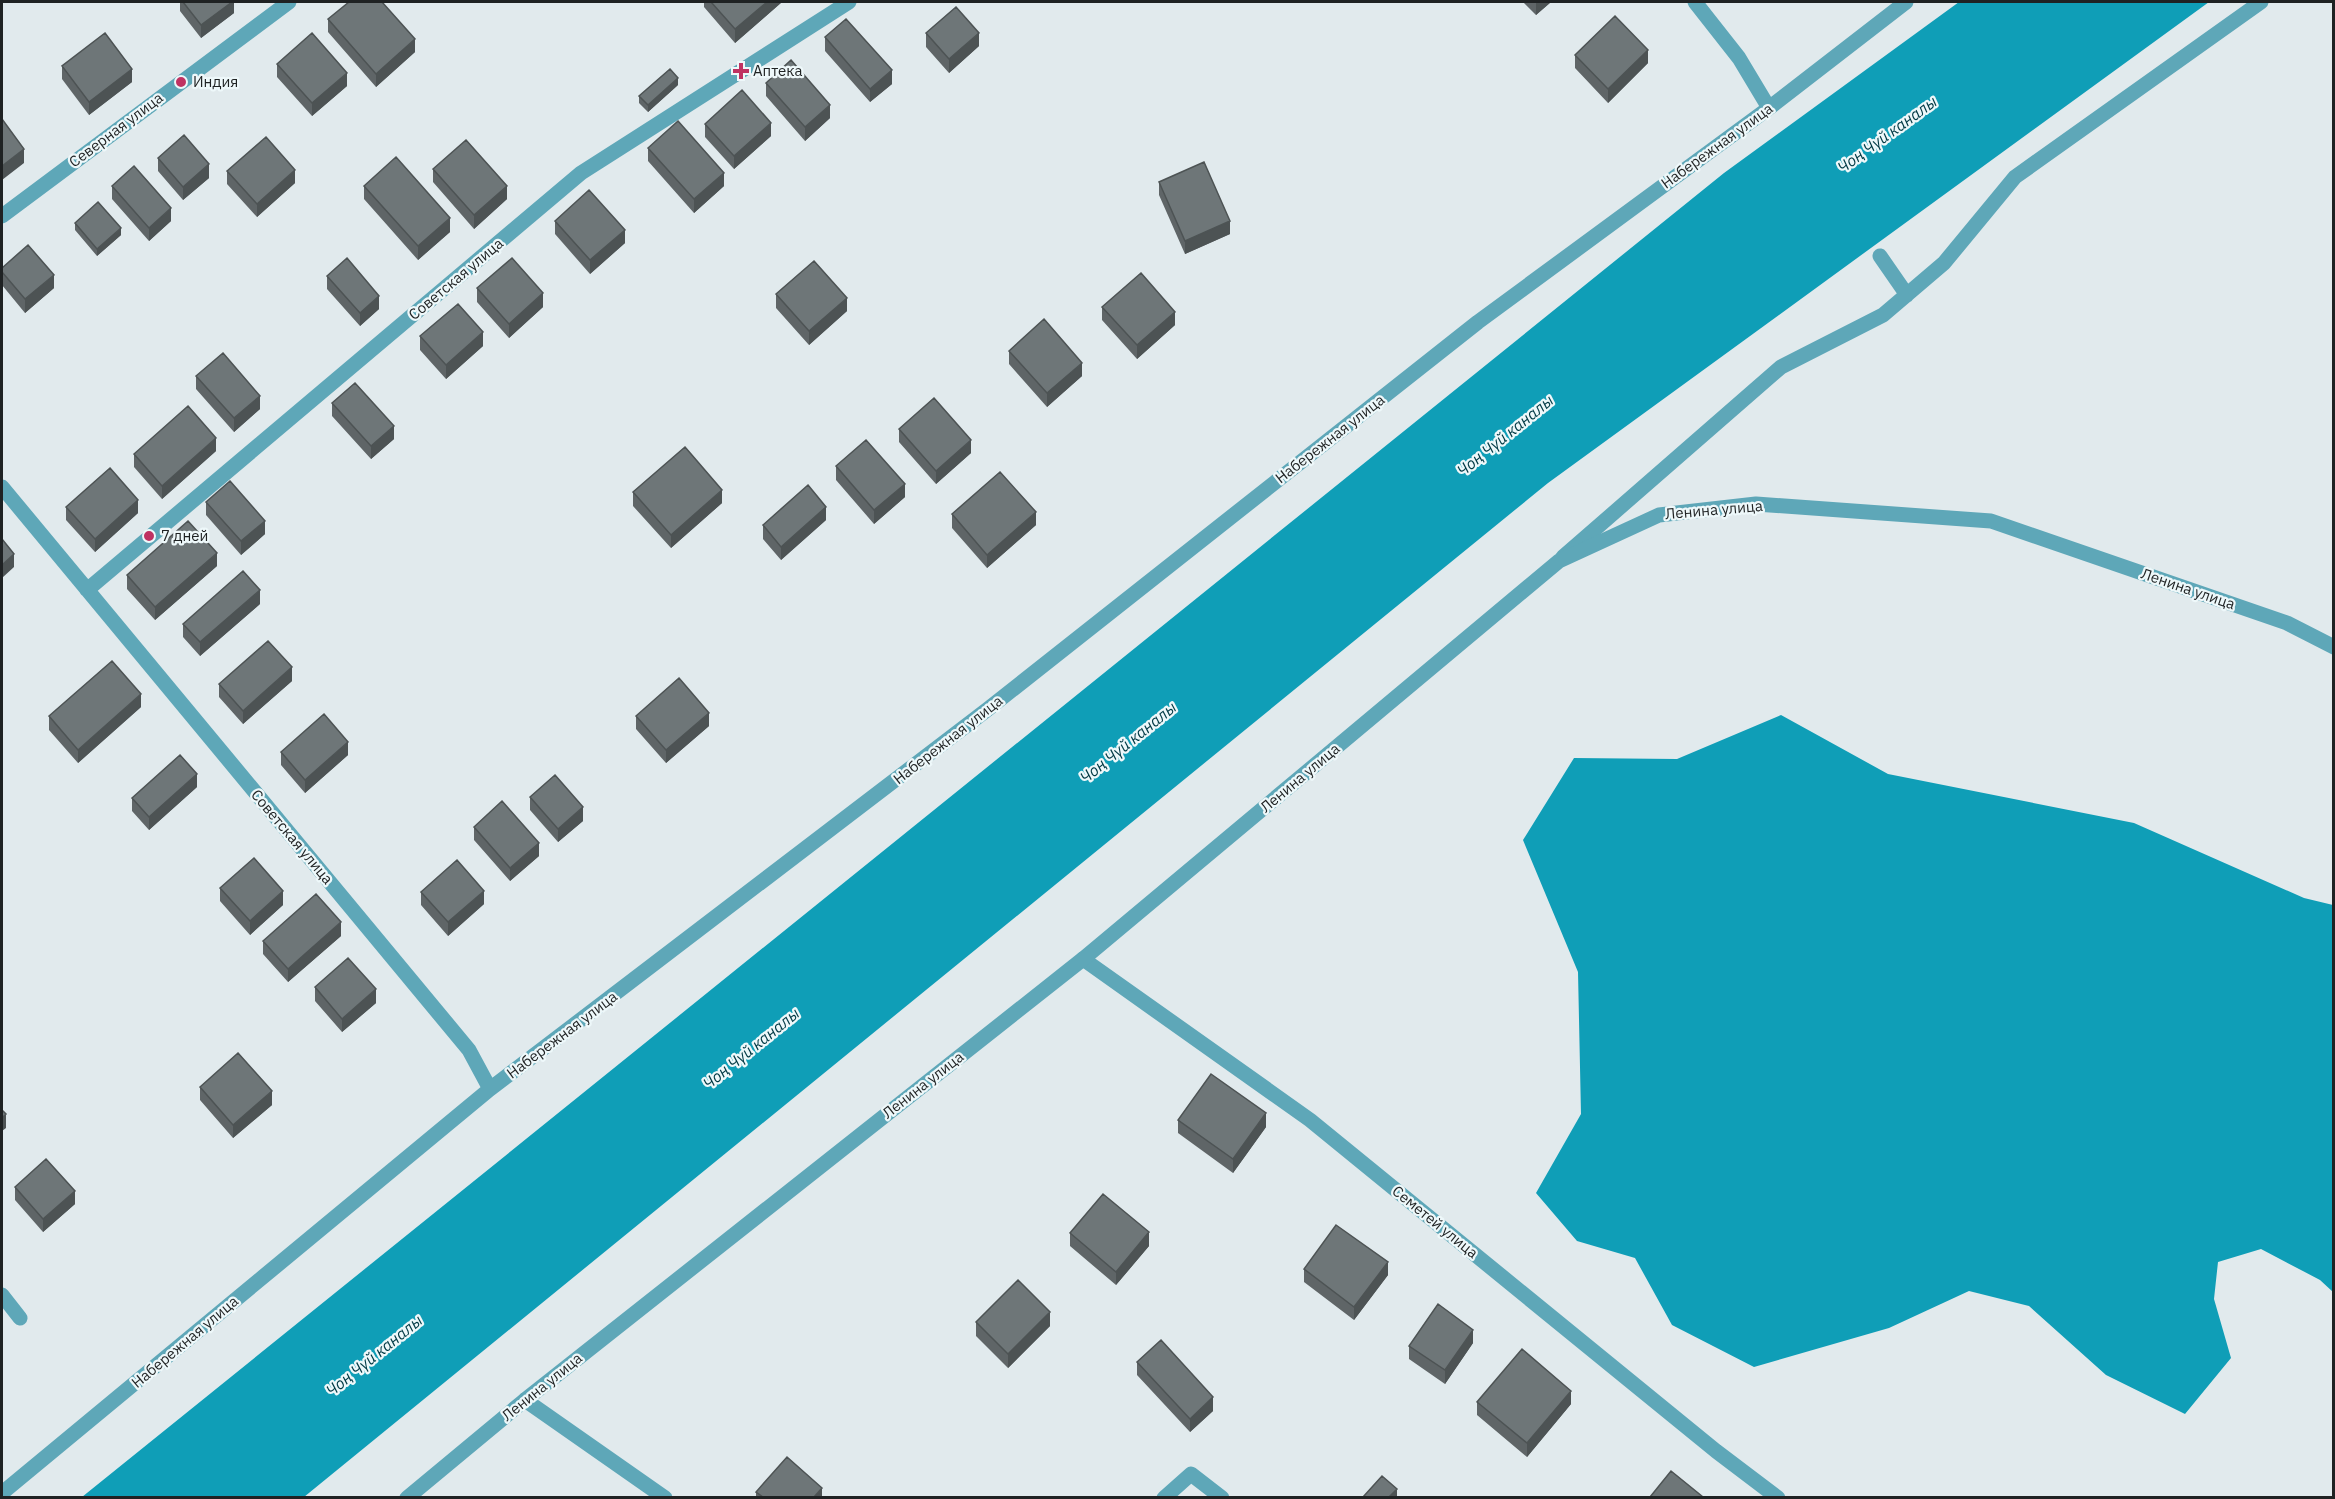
<svg xmlns="http://www.w3.org/2000/svg" width="2335" height="1499" viewBox="0 0 2335 1499" font-family="'IBM Plex Sans',sans-serif">
  <style>
    .water { fill: #0f9eb7 }
    .lines { fill: none; stroke-linecap: round; stroke-linejoin: round }
    .minor { stroke: #5ea7b8; stroke-width: 15 }
    .tertiary { stroke: #5ea7b8; stroke-width: 15 }
    .wall { fill: #5f6567 }
    .shaded-wall { fill: #4d5354 }
    .building { fill: #6e7678; stroke: #4d5354; stroke-width: 1.5 }
    .poi-dot { fill: #bf3262; stroke: #eef8fa; stroke-width: 2 }
    .labels { text-anchor: middle; stroke-width: 4.5; stroke-linejoin: round; paint-order: stroke }
    .poi-label { font-size: 15px; fill: #1f2223; stroke: #eef8fa; text-anchor: start }
    .street-label { font-size: 15px; fill: #1f2223; stroke: #eef8fa }
    .water-label { font-size: 16px; font-style: italic; fill: #003944; stroke: #eef8fa }
  </style>
  <rect width="100%" height="100%" fill="#e1eaed"/>
  <path class="water" d="M1959,2H2209L1548,483L304,1497H82L1724,173Z
    M1781,715L1888,774L2134,823L2304,898L2333,905V1292L2320,1280L2261,1249L2218,1262L2214,1299L2231,1358L2185,1414L2106,1375L2029,1306L1969,1291L1889,1328L1754,1367L1672,1325L1635,1258L1577,1241L1536,1193L1581,1114L1578,972L1523,840L1574,758L1677,759Z"/>
  <g class="lines">
    <path class="minor" d="M1695,2L1739,58L1769,108
      M2,216L289,2
      M1880,256L1907,295
      M2,487L469,1050L490,1089
      M1563,557L1781,367L1883,315L1944,263L2015,177L2261,2
      M87,590L581,173L849,2
      M1083,959L1310,1120L1716,1451L1778,1498
      M2,1295L20,1318
      M525,1400L665,1498
      M2,1493L490,1089L988,709L1478,322L1769,108L1906,2
      M1164,1498L1191,1474L1222,1498"/>
    <path class="tertiary" d="M407,1498L525,1400L1083,959L1559,561L1659,515L1756,504L1991,521L2287,623L2334,647"/>
  </g>
  <path class="wall" d="M180,2H234V13L201,38L180,11Z
    M704,2H782L735,43L704,7Z
    M1523,2H1551L1536,15Z
    M328,19L415,52L376,87L328,32Z
    M926,33L979,46L949,73L926,47Z
    M825,37L892,84L870,102L825,51Z
    M1575,55L1648,63L1608,103L1575,68Z
    M277,64L347,86L312,116L277,77Z
    M62,66L132,82L89,115L62,79Z
    M766,83L830,118L805,141L766,96Z
    M678,85L648,112L639,103V96Z
    M705,124L771,136L734,169L705,137Z
    M648,148L724,186L694,213L648,161Z
    M158,158L209,178L183,200L158,171Z
    M433,169L507,199L474,229L433,182Z
    M227,171L295,183L257,217L227,184Z
    M1159,182L1230,234L1185,254L1159,195Z
    M112,186L171,221L149,241L112,199Z
    M364,186L450,232L418,260L364,199Z
    M555,221L625,243L590,274L555,234Z
    M75,223L121,235L97,256L75,230Z
    M2,268L54,288L25,313L2,285Z
    M327,276L379,309L360,326L327,289Z
    M477,288L543,307L509,338L477,302Z
    M776,294L847,311L809,345L776,308Z
    M1102,307L1175,325L1137,359L1102,320Z
    M420,336L483,346L446,379L420,350Z
    M1009,351L1082,376L1047,407L1009,364Z
    M196,376L260,409L234,432L196,389Z
    M332,403L394,439L371,459L332,416Z
    M899,429L971,453L936,484L899,442Z
    M216,451L162,499L134,467V454Z
    M836,466L905,497L874,524L836,480Z
    M633,492L722,503L671,548L633,506Z
    M206,502L265,534L241,555L206,515Z
    M66,507L138,513L95,552L66,520Z
    M952,514L1036,525L987,568L952,528Z
    M826,520L781,560L763,539V525Z
    M217,566L155,620L127,589V575Z
    M260,604L200,656L183,637V624Z
    M292,681L243,724L219,697V684Z
    M141,707L78,763L49,730V716Z
    M636,716L709,726L666,763L636,729Z
    M281,752L348,755L305,793L281,765Z
    M197,787L149,830L132,811V798Z
    M530,797L583,821L558,842L530,810Z
    M474,827L539,856L510,881L474,840Z
    M220,888L283,905L250,935L220,901Z
    M421,892L484,904L448,936L421,905Z
    M341,936L288,982L263,954V941Z
    M315,987L376,1003L342,1032L315,1001Z
    M200,1087L272,1105L233,1138L200,1100Z
    M1178,1120L1266,1127L1233,1173L1178,1133Z
    M15,1187L75,1204L43,1232L15,1200Z
    M1070,1233L1149,1246L1116,1285L1070,1246Z
    M1304,1269L1388,1275L1354,1320L1304,1282Z
    M976,1322L1050,1326L1008,1368L976,1336Z
    M1473,1343L1445,1384L1409,1359V1346Z
    M1137,1362L1213,1411L1190,1432L1137,1375Z
    M1477,1402L1571,1404L1527,1457L1477,1415Z
    M756,1492L822,1497H756Z"/>
  <path class="shaded-wall" d="M232,2H234V13L201,38V25Z
    M767,2H782L735,43V29Z
    M1536,2H1551L1536,15Z
    M979,33V46L949,73V59Z
    M415,39V52L376,87V74Z
    M1648,50V63L1608,103V89Z
    M132,69V82L89,115V102Z
    M892,70V84L870,102V89Z
    M347,73V86L312,116V103Z
    M678,78V85L648,112V105Z
    M830,105V118L805,141V127Z
    M771,123V136L734,169V156Z
    M24,149V163L2,180V166Z
    M209,164V178L183,200V187Z
    M295,170V183L257,217V204Z
    M724,173V186L694,213V199Z
    M507,186V199L474,229V215Z
    M171,208V221L149,241V228Z
    M450,218V232L418,260V246Z
    M1230,221V234L1185,254V241Z
    M121,228V235L97,256V249Z
    M625,230V243L590,274V260Z
    M54,275V288L25,313V299Z
    M543,293V307L509,338V324Z
    M379,296V309L360,326V313Z
    M847,298V311L809,345V331Z
    M1175,312V325L1137,359V345Z
    M483,332V346L446,379V365Z
    M1082,363V376L1047,407V393Z
    M260,396V409L234,432V418Z
    M394,426V439L371,459V446Z
    M216,438V451L162,499V486Z
    M971,440V453L936,484V471Z
    M905,484V497L874,524V510Z
    M722,490V503L671,548V535Z
    M138,500V513L95,552V539Z
    M826,507V520L781,560V547Z
    M1036,512V525L987,568V555Z
    M265,521V534L241,555V541Z
    M217,553V566L155,620V607Z
    M14,554V567L2,578V565Z
    M260,590V604L200,656V642Z
    M292,667V681L243,724V711Z
    M141,694V707L78,763V750Z
    M709,713V726L666,763V750Z
    M348,742V755L305,793V780Z
    M197,774V787L149,830V817Z
    M583,807V821L558,842V829Z
    M539,843V856L510,881V868Z
    M283,891V905L250,935V921Z
    M484,891V904L448,936V922Z
    M341,922V936L288,982V969Z
    M376,989V1003L342,1032V1019Z
    M272,1091V1105L233,1138V1125Z
    M1266,1113V1127L1233,1173V1159Z
    M6,1114V1128L2,1131V1118Z
    M75,1191V1204L43,1232V1219Z
    M1149,1232V1246L1116,1285V1272Z
    M1388,1262V1275L1354,1320V1307Z
    M1050,1312V1326L1008,1368V1354Z
    M1473,1330V1343L1445,1384V1370Z
    M1571,1391V1404L1527,1457V1443Z
    M1213,1397V1411L1190,1432V1419Z
    M822,1488V1497H814Z
    M1397,1489V1497H1389Z"/>
  <path class="building" d="M183,2H232L201,25Z
    M349,2H382L415,39L376,74L328,19Z
    M711,2H767L735,29Z
    M956,7L979,33L949,59L926,33Z
    M1615,16L1648,50L1608,89L1575,55Z
    M846,19L892,70L870,89L825,37Z
    M105,33L132,69L89,102L62,66Z
    M312,33L347,73L312,103L277,64Z
    M791,60L830,105L805,127L766,83Z
    M670,69L678,78L648,105L639,96Z
    M742,90L771,123L734,156L705,124Z
    M2,119L24,149L2,166Z
    M678,121L724,173L694,199L648,148Z
    M184,135L209,164L183,187L158,158Z
    M266,137L295,170L257,204L227,171Z
    M466,140L507,186L474,215L433,169Z
    M396,157L450,218L418,246L364,186Z
    M1204,162L1230,221L1185,241L1159,182Z
    M134,166L171,208L149,228L112,186Z
    M589,190L625,230L590,260L555,221Z
    M98,202L121,228L97,249L75,223Z
    M28,245L54,275L25,299L2,272V268Z
    M347,258L379,296L360,313L327,276Z
    M512,258L543,293L509,324L477,288Z
    M814,261L847,298L809,331L776,294Z
    M1141,273L1175,312L1137,345L1102,307Z
    M458,304L483,332L446,365L420,336Z
    M1044,319L1082,363L1047,393L1009,351Z
    M223,353L260,396L234,418L196,376Z
    M355,383L394,426L371,446L332,403Z
    M934,398L971,440L936,471L899,429Z
    M188,406L216,438L162,486L134,454Z
    M866,440L905,484L874,510L836,466Z
    M685,447L722,490L671,535L633,492Z
    M110,468L138,500L95,539L66,507Z
    M1000,472L1036,512L987,555L952,514Z
    M230,481L265,521L241,541L206,502Z
    M808,485L826,507L781,547L763,525Z
    M188,521L217,553L155,607L127,575Z
    M2,539L14,554L2,565Z
    M243,571L260,590L200,642L183,624Z
    M268,641L292,667L243,711L219,684Z
    M112,661L141,694L78,750L49,716Z
    M679,678L709,713L666,750L636,716Z
    M324,714L348,742L305,780L281,752Z
    M180,755L197,774L149,817L132,798Z
    M555,775L583,807L558,829L530,797Z
    M502,801L539,843L510,868L474,827Z
    M254,858L283,891L250,921L220,888Z
    M457,860L484,891L448,922L421,892Z
    M316,894L341,922L288,969L263,941Z
    M348,958L376,989L342,1019L315,987Z
    M238,1053L272,1091L233,1125L200,1087Z
    M1211,1074L1266,1113L1233,1159L1178,1120Z
    M2,1110L6,1114L2,1118Z
    M46,1159L75,1191L43,1219L15,1187Z
    M1103,1194L1149,1232L1116,1272L1070,1233Z
    M1336,1225L1388,1262L1354,1307L1304,1269Z
    M1018,1280L1050,1312L1008,1354L976,1322Z
    M1438,1304L1473,1330L1445,1370L1409,1346Z
    M1161,1340L1213,1397L1190,1419L1137,1362Z
    M1522,1349L1571,1391L1527,1443L1477,1402Z
    M787,1457L822,1488L814,1497H763L756,1492Z
    M1671,1471L1703,1497H1650Z
    M1382,1476L1397,1489L1389,1497H1363Z"/>
  <g class="poi-dot">
    <path d="M738 62h6v6h6v6h-6v6h-6v-6h-6v-6h6z"/>
    <circle cx="181" cy="82" r="6"/>
    <circle cx="149" cy="536" r="6"/>
  </g>
  <g class="labels">
    <g class="poi-label">
      <text x="753" y="76">Аптека</text>
      <text x="193" y="87">Индия</text>
      <text x="161" y="541">7 дней</text>
    </g>
    <g class="street-label">
      <text transform="translate(116 130) rotate(-37)" y="5">Северная улица</text>
      <text transform="translate(1717 146) rotate(-36)" y="5">Набережная улица</text>
      <text transform="translate(456 279) rotate(-40)" y="5">Советская улица</text>
      <text transform="translate(1330 439) rotate(-38)" y="5">Набережная улица</text>
      <text transform="translate(1714 510) rotate(-5)" y="5">Ленина улица</text>
      <text transform="translate(2188 589) rotate(19)" y="5">Ленина улица</text>
      <text transform="translate(948 740) rotate(-38)" y="5">Набережная улица</text>
      <text transform="translate(1300 778) rotate(-40)" y="5">Ленина улица</text>
      <text transform="translate(292 837) rotate(50)" y="5">Советская улица</text>
      <text transform="translate(562 1035) rotate(-37)" y="5">Набережная улица</text>
      <text transform="translate(923 1085) rotate(-38)" y="5">Ленина улица</text>
      <text transform="translate(1435 1222) rotate(39)" y="5">Семетей улица</text>
      <text transform="translate(185 1342) rotate(-40)" y="5">Набережная улица</text>
      <text transform="translate(542 1387) rotate(-39)" y="5">Ленина улица</text>
    </g>
    <g class="water-label">
      <text transform="translate(1887 134) rotate(-36)" y="6">Чоң Чүй каналы</text>
      <text transform="translate(1505 435) rotate(-39)" y="6">Чоң Чүй каналы</text>
      <text transform="translate(1128 742) rotate(-39)" y="6">Чоң Чүй каналы</text>
      <text transform="translate(751 1048) rotate(-39)" y="6">Чоң Чүй каналы</text>
      <text transform="translate(374 1355) rotate(-39)" y="6">Чоң Чүй каналы</text>
    </g>
  </g>
  <rect width="2335" height="1499" fill="none" stroke="#1f2223" stroke-width="6"/>
</svg>
